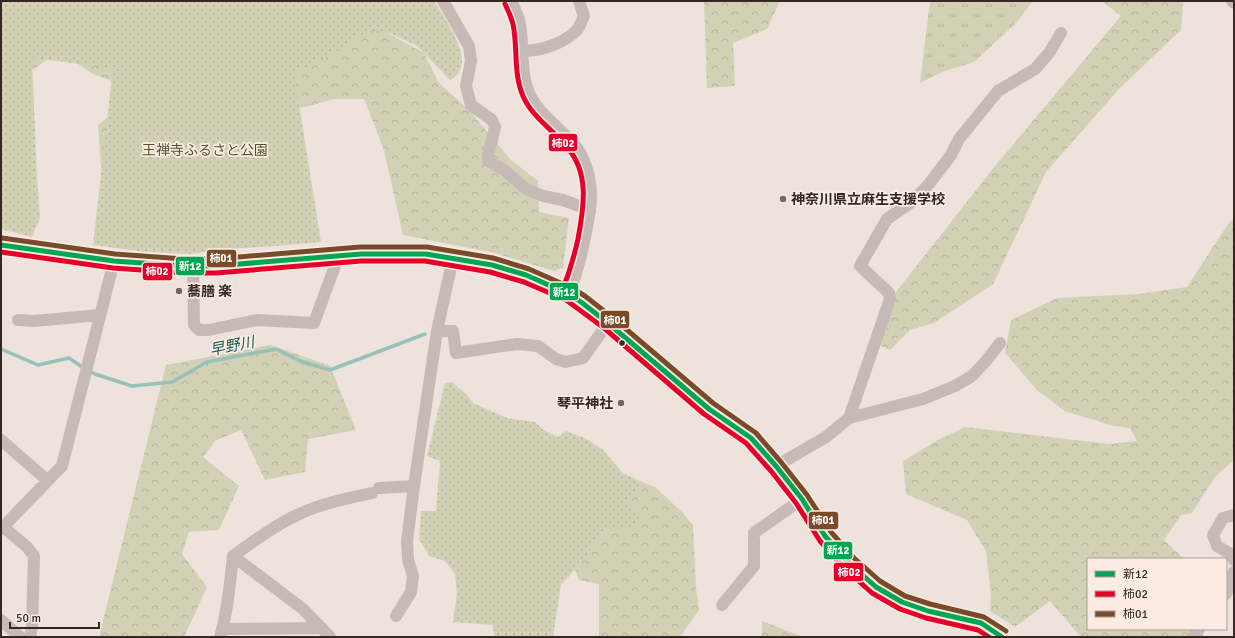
<svg xmlns="http://www.w3.org/2000/svg" width="1235" height="638" viewBox="0 0 1235 638" font-family="Signika,'Noto Sans JP',sans-serif">
  <style>
    .grass { fill: url(#grass-tufts) }
    .forest { fill: url(#forest-crowns) }
    .park { fill: url(#park-dots) }
    .lines { fill: none; stroke-linecap: round; stroke-linejoin: round }
    .stream { stroke: #98c1b8; stroke-width: 3.5 }
    .minor { stroke: #c5bab6; stroke-width: 12 }
    .bus-1-casing { stroke: #fbebe3; stroke-width: 8 }
    .bus-2-casing { stroke: #fbebe3; stroke-width: 8 }
    .bus-3-casing { stroke: #fbebe3; stroke-width: 8 }
    .bus-1 { stroke: #00a651; stroke-width: 5 }
    .bus-2 { stroke: #e4002b; stroke-width: 5 }
    .bus-3 { stroke: #7a4b2a; stroke-width: 5 }
    .poi-dot { fill: #766865; stroke: #fbebe3; stroke-width: 1.5 }
    .bus-dot { fill: #362725; stroke: #fbebe3; stroke-width: 1.5 }
    .labels { text-anchor: middle; stroke-width: 3.5; stroke-linejoin: round; paint-order: stroke }
    .park-label { font-size: 14px; fill: #4e5626; stroke: #fbebe3 }
    .poi-label { font-size: 14px; font-weight: bold; fill: #362725; stroke: #fbebe3; text-anchor: start }
    .water-label { font-size: 15px; font-style: italic; fill: #175b51; stroke: #fbebe3 }
    .line-badge { stroke: #fbebe3; stroke-width: 1.5 }
    .badge-label { font-size: 11px; text-anchor: middle; font-weight: bold; fill: #fff }
  </style>
  <defs>
    <pattern id="grass-tufts" width="24" height="20" patternUnits="userSpaceOnUse"><rect width="24" height="20" fill="#d3d1b5"/><path d="M3 7l-1-3M5 7V3M7 7l1-3M15 17l-1-3M17 17v-4M19 17l1-3" fill="none" stroke="#b6b39c"/></pattern>
    <pattern id="forest-crowns" width="20" height="18" patternUnits="userSpaceOnUse"><rect width="20" height="18" fill="#d3d1b5"/><path d="M2 6a3 3 0 1 1 6 0M12 15a3 3 0 1 1 6 0" fill="none" stroke="#b6b39c"/></pattern>
    <pattern id="park-dots" width="8" height="8" patternUnits="userSpaceOnUse"><rect width="8" height="8" fill="#d3d1b5"/><path d="M2 2h.1M6 6h.1" fill="none" stroke="#b6b39c" stroke-width="1.8" stroke-linecap="round"/></pattern>
  </defs>
  <rect width="100%" height="100%" fill="#ede2dc"/>
  <path class="grass" d="M930,1H1033L1015,24L974,62L942,72L920,83Z"/>
  <path class="forest" d="M1,1L344,9L424,53L439,83L470,111L510,159L538,181L539,212L569,218L563,268L554,271L495,253L403,235L384,150L364,99H334L290,111L106,237L98,125L117,110L125,86L93,74L59,51L33,70Z
    M705,1H781L779,3L767,29L733,43L735,86L707,88L704,3Z
    M1102,1H1183L1181,30L1119,89L1046,172L993,284L934,323L910,330L890,350L879,345L892,297L995,166L1121,16Z
    M1234,218V460L1215,477L1192,513L1181,515L1164,540L1184,559H1088V629H1197L1205,637H1081L1050,601L1015,627L990,611L991,594L986,551L967,520L906,494L903,461L938,440L965,427L1109,444L1137,441L1130,428L1109,425L1092,419L1066,412L1037,390L1005,353L1011,320L1057,298L1138,294L1187,287L1228,224Z
    M271,345L330,366L356,430L308,439L305,472L265,480L241,430L215,441L203,457L239,486L219,530L189,532L182,554L207,587L184,637H99L166,365Z
    M642,482L655,487L681,511L693,525L696,588L699,610L680,637H599V584L579,580L575,570L607,528H617L628,504Z
    M762,621L798,635L801,637H762Z"/>
  <path class="park" d="M1,1H434C444,18 471,53 459,72C457,76 453,78 450,80L417,46L392,34L373,30L350,41L334,53L294,73L321,242L276,246L227,249L191,254L146,252L93,245L113,68L32,58L37,177L40,218L32,237L1,229Z
    M452,382L467,395L473,403L507,418L535,422L545,431L558,437L566,431L587,439L603,450L623,473L642,482L628,504L638,513L635,526L628,529L607,528L575,570L561,585L553,637H494L493,625L453,622L457,594L455,574L445,561L429,556L419,539L421,511H436L440,461L427,456L445,383Z"/>
  <g class="lines">
    <path class="stream" d="M1,349L38,365L69,358L82,367L95,374L132,386L172,382L207,362L276,349L300,361L330,370L425,334"/>
    <path class="minor" d="M443,1L469,46L471,61L466,86L471,105L492,120L495,127L488,156V161L504,170L526,189L543,196L563,200L582,207L590,212
      M511,1C514,8 519,16 520,24C524,46 520,71 529,93C539,116 562,128 577,148C580,151 582,157 584,161C596,190 590,213 584,242C580,260 576,277 569,294
      M1232,1L1234,3
      M522,51C541,51 563,44 577,30C580,26 582,20 584,16L579,1
      M1,245L114,261L147,264L184,266H215L361,254H426L492,265L526,275L569,294L581,302L608,323L709,409L751,438L776,466L802,499L825,536L849,563L876,587L902,602L928,611L981,623L1002,637
      M193,266L194,325L199,330H209L256,320L314,323L339,255
      M18,320L34,321L100,315
      M437,331H453L456,353L517,344L538,346L556,359L566,362L583,358L608,323
      M849,418L890,299L889,293L860,266L887,219L913,201L929,184L951,155L959,139L998,91L1035,69L1049,53L1061,33
      M1,440L47,480
      M776,466L826,437L849,418L923,399L955,386L972,376L986,361L1000,343
      M379,488L414,486
      M1234,515L1223,518L1213,535L1217,546L1229,553L1234,560
      M1,525L27,547L34,556L32,628L30,637
      M1,529L62,466L114,261
      M233,556L303,609L330,637
      M1226,594L1234,572
      M722,605L754,566V533L802,499
      M396,616L411,592L413,576L408,560L407,541L414,486L437,331L453,258
      M1,620L20,637
      M222,629L322,628
      M220,637C228,611 230,582 233,556C252,542 274,526 295,516C319,504 345,499 372,493
      M1194,637L1199,629"/>
    <defs>
      <path id="bus-1" d="M1,245L114,261L184,266H215L361,254H426L492,265L526,275L569,294L581,302L608,323L709,409L751,438L776,466L802,499L825,536L849,563L876,587L902,602L928,611L981,623L1002,637"/>
      <path id="bus-2" d="M505,4C508,10 511,17 513,24C518,47 513,73 523,96C532,117 552,129 566,146C590,172 584,207 578,239C574,257 569,274 562,291
        M1,252L113,268L184,273H216L361,261H425L490,272L524,282L566,300L577,308L604,328L704,414L746,443L771,471L796,503L820,541L844,568L872,593L900,609L926,618L978,630L989,637"/>
      <path id="bus-3" d="M2,238L115,254L184,259H215L360,247H427L493,258L529,269L572,288L585,296L613,318L713,403L756,433L781,462L807,495L831,532L854,558L880,581L905,596L930,604L984,617L1006,631"/>
    </defs>
    <use href="#bus-1" class="bus-1-casing"/>
    <use href="#bus-2" class="bus-2-casing"/>
    <use href="#bus-3" class="bus-3-casing"/>
    <use href="#bus-1" class="bus-1"/>
    <use href="#bus-2" class="bus-2"/>
    <use href="#bus-3" class="bus-3"/>
  </g>
  <g class="poi-dot">
    <circle cx="783" cy="199" r="4"/>
    <circle cx="179" cy="291" r="4"/>
    <circle cx="621" cy="403" r="4"/>
  </g>
  <circle class="bus-dot" cx="622" cy="343" r="3.5"/>
  <g class="labels">
    <g class="park-label">
      <text x="205" y="155">王禅寺ふるさと公園</text>
    </g>
    <g class="poi-label">
      <text x="791" y="204">神奈川県立麻生支援学校</text>
      <text x="187" y="296">蕎膳 楽</text>
      <text x="613" y="408" text-anchor="end">琴平神社</text>
    </g>
    <g class="water-label">
      <text transform="translate(232 346) rotate(-11)" y="5">早野川</text>
    </g>
  </g>
  <g class="line-badge">
    <rect x="548" y="133" width="30" height="19" rx="4" fill="#e4002b"/>
    <rect x="206" y="249" width="31" height="19" rx="4" fill="#7a4b2a"/>
    <rect x="175" y="256" width="30" height="20" rx="4" fill="#00a651"/>
    <rect x="142" y="262" width="31" height="19" rx="4" fill="#e4002b"/>
    <rect x="549" y="282" width="30" height="19" rx="4" fill="#00a651"/>
    <rect x="600" y="310" width="30" height="19" rx="4" fill="#7a4b2a"/>
    <rect x="808" y="511" width="31" height="19" rx="4" fill="#7a4b2a"/>
    <rect x="823" y="541" width="30" height="19" rx="4" fill="#00a651"/>
    <rect x="833" y="562" width="31" height="20" rx="4" fill="#e4002b"/>
  </g>
  <g class="badge-label">
    <text x="563" y="147">柿02</text>
    <text x="221" y="262">柿01</text>
    <text x="190" y="270">新12</text>
    <text x="157" y="275">柿02</text>
    <text x="564" y="296">新12</text>
    <text x="615" y="324">柿01</text>
    <text x="823" y="524">柿01</text>
    <text x="838" y="554">新12</text>
    <text x="849" y="576">柿02</text>
  </g>
  <rect width="1235" height="638" fill="none" stroke="#362725" stroke-width="4"/>
  <rect x="1087" y="558" width="140" height="72" fill="#fbebe3" stroke="#ac9d97"/>
  <rect x="1095" y="571" width="20" height="6" fill="#00a651" stroke="#ac9d97"/>
  <text x="1123" y="578" font-size="12" fill="#362725">新12</text>
  <rect x="1095" y="591" width="20" height="6" fill="#e4002b" stroke="#ac9d97"/>
  <text x="1123" y="598" font-size="12" fill="#362725">柿02</text>
  <rect x="1095" y="611" width="20" height="6" fill="#7a4b2a" stroke="#ac9d97"/>
  <text x="1123" y="618" font-size="12" fill="#362725">柿01</text>
  <path d="M10 622v6h89v-6" fill="none" stroke="#362725" stroke-width="2"/>
  <text x="16" y="622" font-size="12" fill="#362725" stroke="#fbebe3" stroke-width="3" paint-order="stroke">50 m</text>
</svg>
